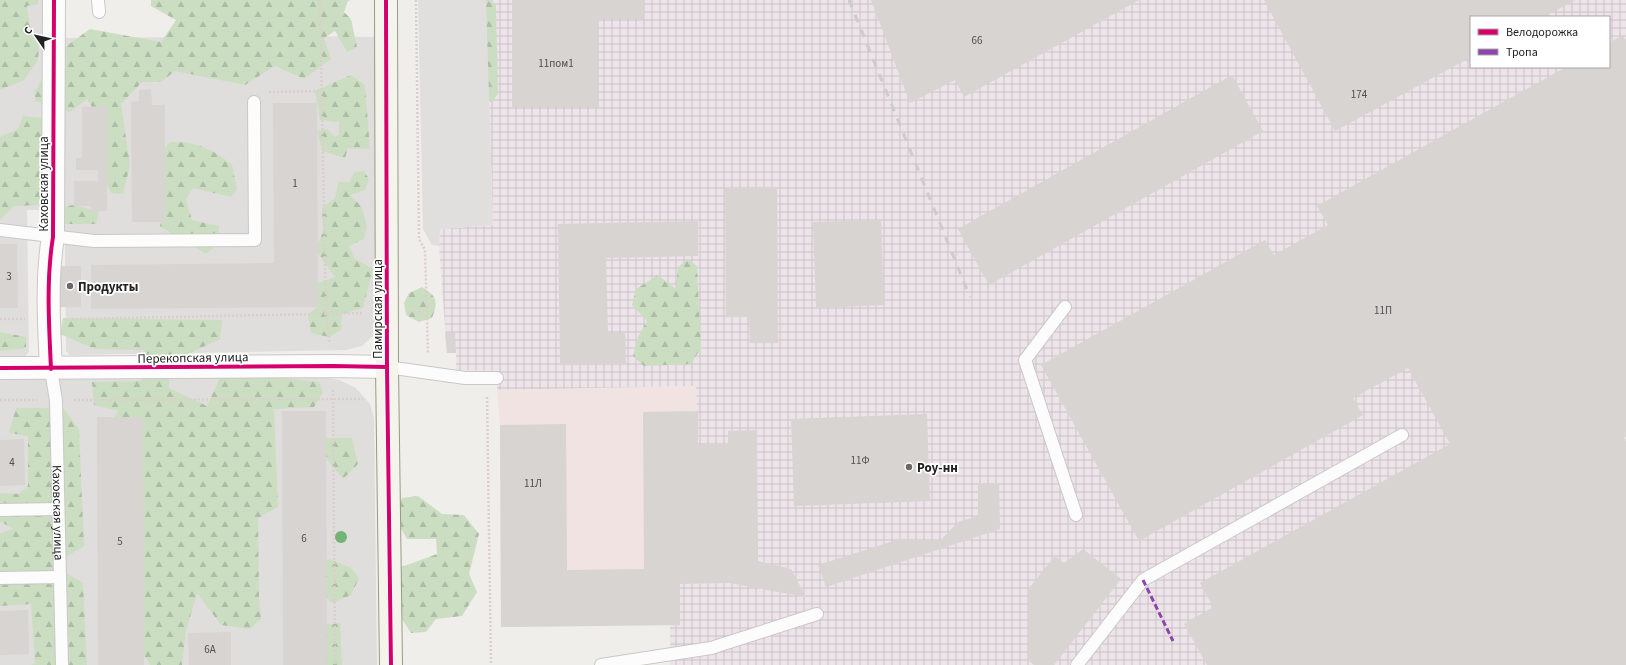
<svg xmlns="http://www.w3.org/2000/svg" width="1626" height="665" viewBox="0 0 1626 665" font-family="'Source Sans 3',sans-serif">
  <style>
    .residential { fill: #dfdedc }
    .commercial { fill: #f1e3e1 }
    .industrial { fill: url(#industrial-grid); fill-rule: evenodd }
    .forest { fill: url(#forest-firs) }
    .parking { fill: #e0dfde }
    .building { fill: #d7d4d2 }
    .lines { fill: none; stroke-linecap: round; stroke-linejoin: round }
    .lane-casing { stroke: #c9c8c7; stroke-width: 14 }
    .street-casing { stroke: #c9c8c7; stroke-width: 24 }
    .secondary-casing { stroke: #999a82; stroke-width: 24 }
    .path { stroke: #dccecd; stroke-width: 2.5; stroke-dasharray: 2 2; stroke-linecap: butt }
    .lane { stroke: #fdfcfc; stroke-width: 12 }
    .street { stroke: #fdfcfc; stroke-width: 22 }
    .secondary { stroke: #f4f4ed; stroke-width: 22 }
    .rail { stroke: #ccc; stroke-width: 3; stroke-dasharray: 8 8; stroke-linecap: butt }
    .quiet { stroke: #8e44ad; stroke-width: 3; stroke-dasharray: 6 3; stroke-linecap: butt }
    .cycleway-casing { stroke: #fff; stroke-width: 6 }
    .cycleway { stroke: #d6006c; stroke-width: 4 }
    .tree { fill: #73b476 }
    .poi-dot { fill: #6a6968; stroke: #fff; stroke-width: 1.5 }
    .labels { text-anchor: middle; stroke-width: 3.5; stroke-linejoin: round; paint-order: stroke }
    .number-label { font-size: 11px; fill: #4f4e4e }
    .street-label { font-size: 13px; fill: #222; stroke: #fff }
    .poi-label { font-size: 13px; font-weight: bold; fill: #222; stroke: #fff; text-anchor: start }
  </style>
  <defs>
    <pattern id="industrial-grid" width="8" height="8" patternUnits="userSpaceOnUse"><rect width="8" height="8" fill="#ede4e9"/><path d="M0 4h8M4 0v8" fill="none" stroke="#cbc3c8"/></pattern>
    <pattern id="forest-firs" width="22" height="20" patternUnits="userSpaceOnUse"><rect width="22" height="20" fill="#cbdec1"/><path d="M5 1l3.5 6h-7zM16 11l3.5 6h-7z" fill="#aebea6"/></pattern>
  </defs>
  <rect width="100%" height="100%" fill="#f0eeeb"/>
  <path class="residential" d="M0,0H43L45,210H27L29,352L24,357H0Z
    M311,36L375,37L379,319L373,336L362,346L346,350L70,355L66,351L63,38Z
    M323,377L339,380L356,388L370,404L374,418L377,665H0V378Z"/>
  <path class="commercial" d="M696,386L698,411L728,444L729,583L680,625L501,627L500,425L497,390Z"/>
  <path class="industrial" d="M486,0H1626V665H670V625H680V584L729,583L728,444H698L696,386L497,390V371L456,370V353H447L439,246L440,229L493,225ZM1471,17H1609V67H1471Z"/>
  <path class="forest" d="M0,0H38V4L27,6L30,28L39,42L38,60L24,80L0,90Z
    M151,0H351L348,1L344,12L351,19L357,47L347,52L335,31L324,38L331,59L304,79L275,66L245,85L175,71L161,82H142L121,104L130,165L123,194L111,193L82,130L98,117L87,99L70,112L35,101V91L57,53L90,29L161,42L176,20L151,6Z
    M474,0H490L496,5L498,93L492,103L481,95Z
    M351,75L365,85L370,149L348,148L345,158L322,151L317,131L327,129L335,137L339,135V122L320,120L315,91Z
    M23,116L44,118L45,137L40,205L14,206L0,220V137L18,129Z
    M170,142C195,141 214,149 232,165L237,189L231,197L193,188L186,199L192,220L219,226V243L206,254L160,226L162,212L154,162Z
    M364,171L369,179L365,190L350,195L362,207L367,227L364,239L349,246L354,258L373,269L363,308L342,314L341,330L329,337L311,333L308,315L319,305L313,300L316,284L335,277L315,250L323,232L322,208L335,198L339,182H350L354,172Z
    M72,205L99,211L96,224H64L53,211Z
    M688,259L697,266L701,348L691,364L644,366L633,356L638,337L647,321L632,305L636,289L658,275L676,289L678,267Z
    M422,287C438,297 438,302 432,318L419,322L406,315L404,303L409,293Z
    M63,318L222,320L220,339L169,363V388L207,406L223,371L319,382L323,392L314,407L274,409L278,507L258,518L259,598L261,619L250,629L221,625L197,593L186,631L182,665H150L149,662L127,634L107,424L119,411L94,405L92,382L142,381L144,350L95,349L60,334Z
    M0,332L26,337V348L0,351Z
    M16,408H63L79,429L84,546L53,565L83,583L87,665H31L35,663L31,604L0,606V533L13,529L0,521V493L19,494L28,486V436L9,433Z
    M318,438H352L358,464L343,479L319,450Z
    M418,496L442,514L464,515L479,534L469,574L477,592L462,616L436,619L426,632L411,633L393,605L396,569L437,554L436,539H407L395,518L402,498Z
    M330,559L351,568L359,578L351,595L332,603L307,581L308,568Z
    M340,623L342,665H322V625Z"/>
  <path class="parking" d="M418,0H486L493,225L440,229L439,246L432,245L423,229Z"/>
  <path class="building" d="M512,0H644V19H599V107H512Z
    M871,0H1139L964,97L955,80L910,103Z
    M1264,0H1575L1544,17H1471V57L1335,131Z
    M1623,35L1626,40V436L1624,437L1626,441V665H1207L1184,624L1213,607L1200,583L1450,444L1408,368L1353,398L1363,415L1139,541L1041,365L1265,240L1274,255L1328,225L1317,206L1566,67H1609V43Z
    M1232,75L1263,131L989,285L958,229Z
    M151,89L152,105H165V222H132L131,102L139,101V90Z
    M273,103H317L318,307L91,309V265L274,263Z
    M107,106V211H91V206H74V181H98V170H76V158H82V107Z
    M777,187L778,343H750L749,317H726L725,188Z
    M881,220L884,305L816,308L813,222Z
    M698,221V256L606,258L608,333H625L626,364L560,365L558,224Z
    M0,244H17L18,308H0Z
    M59,266H81V307H60Z
    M445,333H455L456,353H447Z
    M282,411H326L327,665H283Z
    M698,411V444H728V431L757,430L758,561L791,569L806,597L729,583L680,584V625L501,627L500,425L566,424L567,570L644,569L643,412Z
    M927,414L930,501L794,506L791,419Z
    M97,417H143L144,665H98Z
    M24,439L25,485L0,486V440Z
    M999,483L1000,529L826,587L818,565L900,539L940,541L958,522L978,516V484Z
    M1083,549L1121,579L1054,665H1034L1028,660L1029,588L1055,556L1064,563Z
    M28,610L29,654L0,655V611Z
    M231,632V665H189L188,633Z"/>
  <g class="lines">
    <defs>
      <g id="lane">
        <path d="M98,0L99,12"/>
        <path d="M0,230L94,241L255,240L254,102"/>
        <path d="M1065,307L1025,360L1076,515"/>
        <path d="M387,367L465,378H497"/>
        <path id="s1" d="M51,369L56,401L62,665"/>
        <path d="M0,510L58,509"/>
        <path d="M0,578L60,577"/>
        <path d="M601,665L711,648L817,614"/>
        <path d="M1077,665L1143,580L1402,435"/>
      </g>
      <path id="street" d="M0,368L333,366L387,367
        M51,369C49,325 46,280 53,237L54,0"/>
      <path id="secondary" d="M386,0L387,367L391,665"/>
    </defs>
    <use href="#lane" class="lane-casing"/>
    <use href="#street" class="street-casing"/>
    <use href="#secondary" class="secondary-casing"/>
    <path class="path" d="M320,0L326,314L330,343
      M416,0L419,239L425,250L428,354
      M269,92L322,91
      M410,312H426
      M0,319H25
      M72,319L363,313
      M333,390L335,665
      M487,397L491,665
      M0,400H37
      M74,400L363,399"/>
    <use href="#lane" class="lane"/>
    <use href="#street" class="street"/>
    <use href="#secondary" class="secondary"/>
    <path class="rail" d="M849,0L970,297"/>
    <path class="quiet" d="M1143,580L1173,641"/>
    <defs>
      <path id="cycleway" d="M386,0L387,367L391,665
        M0,368L333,366L387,367
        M51,369C49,325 46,280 53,237L54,0"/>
    </defs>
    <use href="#cycleway" class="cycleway-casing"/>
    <use href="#cycleway" class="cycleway"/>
  </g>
  <circle class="tree" cx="341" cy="537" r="6"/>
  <g class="poi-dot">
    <circle cx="70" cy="286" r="4"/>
    <circle cx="909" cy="467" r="4"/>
  </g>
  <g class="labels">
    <g class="number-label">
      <text x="977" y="44">66</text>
      <text x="556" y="67">11пом1</text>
      <text x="1359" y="98">174</text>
      <text x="295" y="187">1</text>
      <text x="9" y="280">3</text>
      <text x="1383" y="314">11П</text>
      <text x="860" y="464">11Ф</text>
      <text x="12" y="466">4</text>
      <text x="533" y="487">11Л</text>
      <text x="304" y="542">6</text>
      <text x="120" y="545">5</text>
      <text x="210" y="653">6А</text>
    </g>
    <g class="street-label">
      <text transform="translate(43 184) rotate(-90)" y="5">Каховская улица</text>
      <text transform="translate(377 309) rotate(-90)" y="5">Памирская улица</text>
      <text transform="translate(193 357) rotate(-1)" y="5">Перекопская улица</text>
      <text dy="5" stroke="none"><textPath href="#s1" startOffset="144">Каховская улица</textPath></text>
    </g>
    <g class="poi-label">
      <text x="78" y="291">Продукты</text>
      <text x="917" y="472">Роу-нн</text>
    </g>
  </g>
  <rect x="1470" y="16" width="140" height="52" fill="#ffffff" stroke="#a7a7a7"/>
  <rect x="1478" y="29" width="20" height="6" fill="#d6006c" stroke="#a7a7a7"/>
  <text x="1506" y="36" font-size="12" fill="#222222">Велодорожка</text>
  <rect x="1478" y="49" width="20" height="6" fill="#8e44ad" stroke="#a7a7a7"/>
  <text x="1506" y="56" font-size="12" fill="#222222">Тропа</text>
  <g transform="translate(36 36) rotate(304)" stroke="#ffffff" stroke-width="3" paint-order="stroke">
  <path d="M0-3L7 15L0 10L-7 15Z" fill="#222222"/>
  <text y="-6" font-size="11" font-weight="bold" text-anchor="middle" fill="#222222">С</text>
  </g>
</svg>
